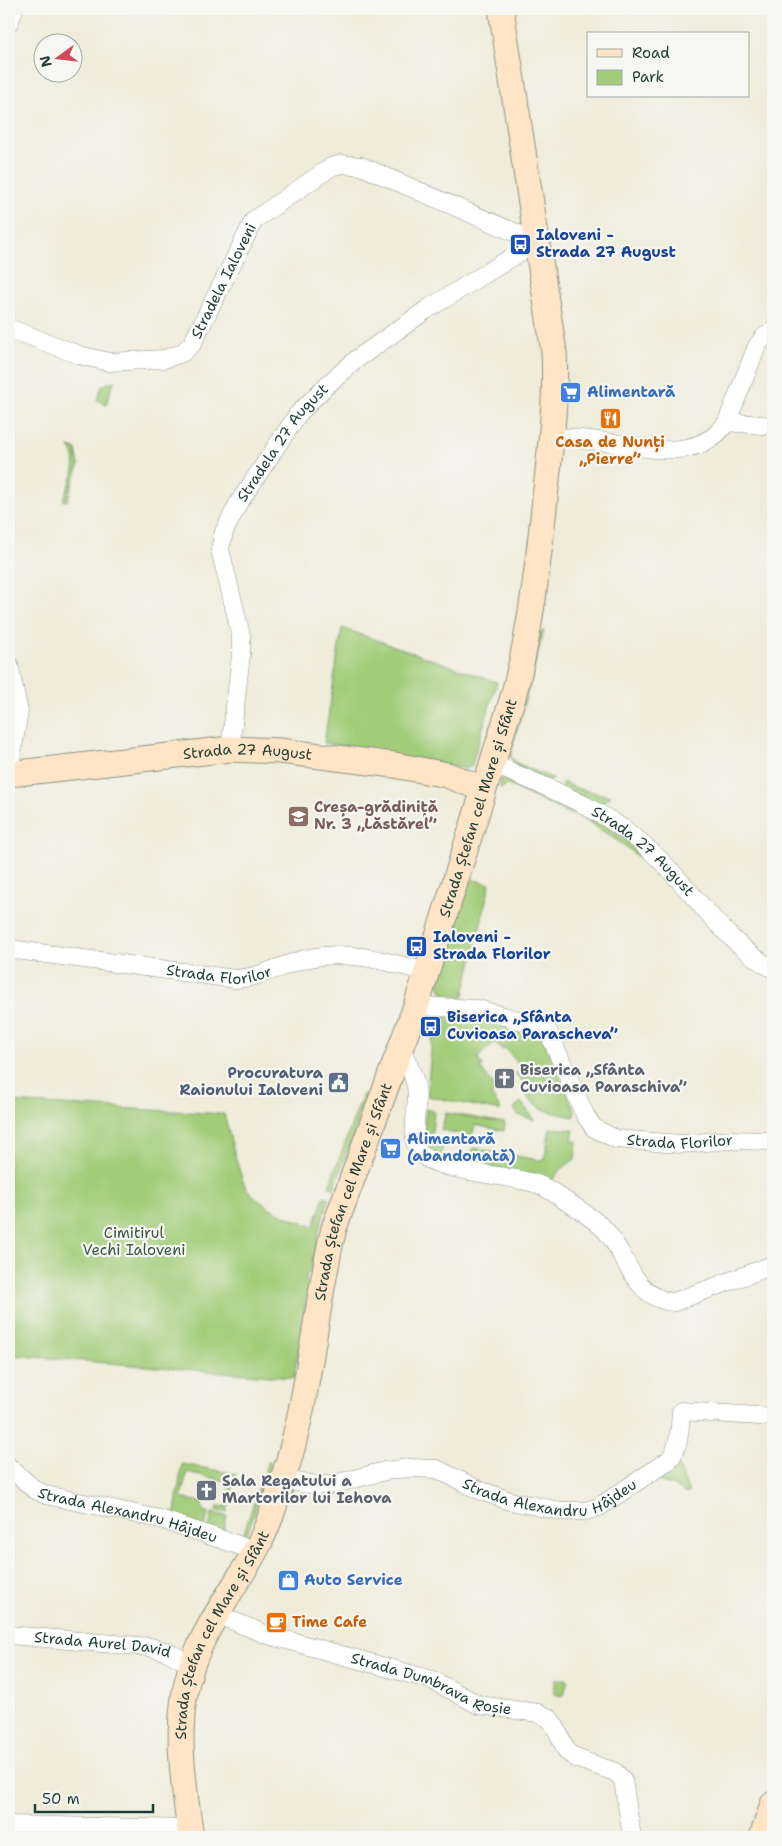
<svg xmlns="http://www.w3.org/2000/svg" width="782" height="1846" viewBox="0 0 782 1846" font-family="'Shantell Sans',sans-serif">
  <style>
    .green { fill: #a2cc78; stroke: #608456 }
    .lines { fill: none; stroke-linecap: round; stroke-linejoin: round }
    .street-casing { stroke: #879486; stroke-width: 19 }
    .secondary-casing { stroke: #879486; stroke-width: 27 }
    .street { stroke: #fff; stroke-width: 18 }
    .secondary { stroke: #ffe4c6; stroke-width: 25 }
    .labels { text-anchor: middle; stroke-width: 4.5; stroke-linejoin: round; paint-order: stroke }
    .transit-label { font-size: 15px; font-weight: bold; fill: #164399; stroke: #f6f6f2; text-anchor: start }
    .street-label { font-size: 15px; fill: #1f3d34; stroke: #f6f6f2 }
    .shop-label { font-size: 15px; font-weight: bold; fill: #366cbe; stroke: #f6f6f2; text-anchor: start }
    .food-label { font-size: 15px; font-weight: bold; fill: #c56008; stroke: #f6f6f2 }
    .education-label { font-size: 15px; font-weight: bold; fill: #785e54; stroke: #f6f6f2; text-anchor: start }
    .worship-label { font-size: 15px; font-weight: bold; fill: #5b616d; stroke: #f6f6f2; text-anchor: start }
    .service-label { font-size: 15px; font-weight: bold; fill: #4e5e75; stroke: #f6f6f2; text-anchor: end }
    .park-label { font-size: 15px; fill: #395a42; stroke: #f6f6f2 }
  </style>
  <rect width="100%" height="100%" fill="#f6f6f2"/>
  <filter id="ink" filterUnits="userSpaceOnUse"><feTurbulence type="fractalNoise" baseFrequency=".02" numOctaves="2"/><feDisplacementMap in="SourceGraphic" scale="10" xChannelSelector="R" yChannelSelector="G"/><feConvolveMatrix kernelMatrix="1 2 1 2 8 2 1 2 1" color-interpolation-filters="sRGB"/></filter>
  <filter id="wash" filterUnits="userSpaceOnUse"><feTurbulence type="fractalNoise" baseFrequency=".0096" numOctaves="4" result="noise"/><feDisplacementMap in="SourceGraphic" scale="20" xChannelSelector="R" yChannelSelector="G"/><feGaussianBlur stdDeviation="1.12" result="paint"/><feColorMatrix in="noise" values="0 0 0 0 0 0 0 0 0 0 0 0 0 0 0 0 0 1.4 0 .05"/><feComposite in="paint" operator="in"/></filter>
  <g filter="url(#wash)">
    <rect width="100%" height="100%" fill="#efecd9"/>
    <path class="green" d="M114,381L106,404L97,400L102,386Z
      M69,447L76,449L79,465L67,501L63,500C69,484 82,463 69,447Z
      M342,628L497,682L471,767L465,769L324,743Z
      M544,630L513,745L511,757L516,763L554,779L549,782C527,773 509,772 509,744L541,632Z
      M504,778L567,805L572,815L508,785L500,788V780Z
      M562,782L579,789L611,796L600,805L562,787Z
      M584,809L658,864L659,875L624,845L584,819Z
      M471,879L490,884L463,998L443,993L438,983Z
      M476,1014L542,1036L575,1111L574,1117C556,1113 540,1112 527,1097L533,1092L516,1074L522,1068L505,1048L502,1050L495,1042L477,1058L483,1066L480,1068L497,1089L491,1095L500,1108V1111L427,1096L432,1037L439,1018L448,1015Z
      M363,1094L368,1095L334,1189L329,1186Z
      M9,1102L224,1114C228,1128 240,1180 247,1189C263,1209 291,1219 314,1226L324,1196L329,1198L319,1231L310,1273H307L306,1282L309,1284L294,1378L9,1355Z
      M521,1102L535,1120L518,1115L514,1108Z
      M426,1109L434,1111L431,1143L443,1146L441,1156L422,1147Z
      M446,1113L505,1123L504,1131L475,1125L472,1136L441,1130Z
      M550,1128L574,1130L572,1141H577L575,1159L560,1170L550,1183L470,1162L473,1148L544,1161Z
      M268,1461L272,1465C264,1489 255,1514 245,1538H242Z
      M182,1464L236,1474L227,1512L217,1511L218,1506L226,1507L231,1482L187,1472L181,1498L201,1502L204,1512H208L205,1528L174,1519Z
      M678,1464L689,1493L686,1494L674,1486L658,1481L659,1475Z
      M212,1513L227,1516L223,1533L209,1529Z
      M556,1679H568L564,1695L560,1696L553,1693Z"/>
  </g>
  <g filter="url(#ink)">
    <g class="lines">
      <defs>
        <g id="street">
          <path d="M9,23L14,9"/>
          <path id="s1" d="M9,328L79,355L109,362L164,359L182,353L192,344L254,220L331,167L341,164L361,166L537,242"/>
          <path d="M773,330L762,339L757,346L727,422L773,426"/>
          <path d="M552,436C572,438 593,440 613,443C653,449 700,461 727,422"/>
          <path d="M9,664L19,711L9,772"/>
          <path id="s2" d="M230,749L241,655V635L220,549L224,532L238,504L298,414L327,385L357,359L426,310L537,242"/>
          <path id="s3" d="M492,764C551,789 609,810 656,856C697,895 723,941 773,969"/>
          <path id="s4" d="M9,949L235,979C260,978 281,965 305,959C347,949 386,961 426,972"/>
          <path id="s5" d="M416,1006L478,1009L533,1024L548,1031L585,1115L594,1128L616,1139L681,1144L730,1140L773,1141"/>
          <path d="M401,1047C406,1059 413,1073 416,1086C420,1103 408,1140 420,1153C437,1172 512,1175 537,1184C545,1187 553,1192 560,1197C576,1208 593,1217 606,1231C628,1257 634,1299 674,1302L773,1265"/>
          <path id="s6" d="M9,1467L34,1489L46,1495L160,1519L256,1551"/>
          <path id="s7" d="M283,1480L317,1485H330L385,1471L409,1468L437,1469L479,1490L510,1501L561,1511H585L599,1507L669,1460C680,1447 680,1427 681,1411L773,1417"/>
          <path id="s8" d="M218,1615L265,1634L432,1680L479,1705L538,1713L549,1718L555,1726L567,1752L578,1759L615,1772L623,1780L632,1837"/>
          <path id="s9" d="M9,1635L150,1647L168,1652L192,1665"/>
          <path d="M9,1825L190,1829"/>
        </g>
        <g id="secondary">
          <path id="s10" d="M9,774L230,749L280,751L394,765L447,775L483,789"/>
          <path id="s11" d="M191,1837C183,1782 173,1719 192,1665C206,1625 233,1590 254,1553C267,1531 275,1504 283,1479C310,1398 314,1311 334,1228L416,1006L513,697C530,635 537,572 544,508C549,456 557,405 554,352L501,9"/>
          <path d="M762,1837L773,1804"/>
        </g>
      </defs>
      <use href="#street" class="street-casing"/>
      <use href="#secondary" class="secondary-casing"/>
      <use href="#street" class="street"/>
      <use href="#secondary" class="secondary"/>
    </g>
  </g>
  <defs>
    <symbol id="bus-square" viewBox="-11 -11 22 22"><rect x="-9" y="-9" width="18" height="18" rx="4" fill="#1a4fb4" stroke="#f6f6f2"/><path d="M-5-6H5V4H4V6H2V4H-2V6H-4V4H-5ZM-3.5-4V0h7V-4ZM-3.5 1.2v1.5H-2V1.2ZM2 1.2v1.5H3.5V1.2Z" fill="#fff"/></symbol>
    <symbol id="supermarket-square" viewBox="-11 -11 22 22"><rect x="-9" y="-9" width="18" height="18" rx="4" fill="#3f7fe0" stroke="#f6f6f2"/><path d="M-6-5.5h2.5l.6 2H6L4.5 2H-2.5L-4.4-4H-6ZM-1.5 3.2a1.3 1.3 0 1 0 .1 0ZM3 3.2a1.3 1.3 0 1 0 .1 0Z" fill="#fff"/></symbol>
    <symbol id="restaurant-square" viewBox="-11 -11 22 22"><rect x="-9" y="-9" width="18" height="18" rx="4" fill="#e8710a" stroke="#f6f6f2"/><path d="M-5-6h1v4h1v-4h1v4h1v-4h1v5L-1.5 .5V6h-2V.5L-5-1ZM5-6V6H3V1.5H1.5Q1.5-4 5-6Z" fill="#fff"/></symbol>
    <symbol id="school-square" viewBox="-11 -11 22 22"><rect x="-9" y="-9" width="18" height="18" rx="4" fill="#8d6e63" stroke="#f6f6f2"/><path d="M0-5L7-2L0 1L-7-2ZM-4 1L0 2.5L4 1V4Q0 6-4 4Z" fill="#fff"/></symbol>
    <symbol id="church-square" viewBox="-11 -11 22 22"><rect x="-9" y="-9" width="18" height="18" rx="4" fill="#6b7280" stroke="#f6f6f2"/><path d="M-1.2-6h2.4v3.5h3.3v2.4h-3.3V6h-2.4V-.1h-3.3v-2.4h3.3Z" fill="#fff"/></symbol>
    <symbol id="civic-square" viewBox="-11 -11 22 22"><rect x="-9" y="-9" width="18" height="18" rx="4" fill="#5c6f8a" stroke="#f6f6f2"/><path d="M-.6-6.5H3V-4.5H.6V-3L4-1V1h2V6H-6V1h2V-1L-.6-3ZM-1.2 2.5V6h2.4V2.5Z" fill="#fff"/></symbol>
    <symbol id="shop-square" viewBox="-11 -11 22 22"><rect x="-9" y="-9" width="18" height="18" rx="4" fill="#3f7fe0" stroke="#f6f6f2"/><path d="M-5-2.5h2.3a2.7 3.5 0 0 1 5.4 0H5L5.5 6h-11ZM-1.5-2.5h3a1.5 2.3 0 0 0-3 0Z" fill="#fff"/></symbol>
    <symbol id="cafe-square" viewBox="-11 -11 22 22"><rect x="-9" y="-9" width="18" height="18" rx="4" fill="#e8710a" stroke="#f6f6f2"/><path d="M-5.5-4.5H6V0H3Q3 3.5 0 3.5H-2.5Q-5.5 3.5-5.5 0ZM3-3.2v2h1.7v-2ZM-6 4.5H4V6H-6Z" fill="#fff"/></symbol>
  </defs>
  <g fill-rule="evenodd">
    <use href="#bus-square" x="508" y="232" width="25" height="25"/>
    <use href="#supermarket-square" x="558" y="380" width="25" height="25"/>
    <use href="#restaurant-square" x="598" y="406" width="25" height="25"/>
    <use href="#school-square" x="286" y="804" width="25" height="25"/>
    <use href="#bus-square" x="404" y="934" width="25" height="25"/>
    <use href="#bus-square" x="418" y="1014" width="25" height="25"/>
    <use href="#church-square" x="492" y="1066" width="25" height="25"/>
    <use href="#civic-square" x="326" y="1070" width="25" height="25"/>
    <use href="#supermarket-square" x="378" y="1136" width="25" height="25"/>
    <use href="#church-square" x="194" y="1478" width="25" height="25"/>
    <use href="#shop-square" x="276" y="1568" width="25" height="25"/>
    <use href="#cafe-square" x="264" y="1610" width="25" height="25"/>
  </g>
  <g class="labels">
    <g class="transit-label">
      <text x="536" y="240">Ialoveni -<tspan x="536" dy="17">Strada 27 August</tspan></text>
      <text x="433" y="942">Ialoveni -<tspan x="433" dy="17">Strada Florilor</tspan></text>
      <text x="447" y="1022">Biserica „Sfânta<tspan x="447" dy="17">Cuvioasa Parascheva”</tspan></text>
    </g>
    <g class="street-label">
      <text dy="5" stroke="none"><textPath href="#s1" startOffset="264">Stradela Ialoveni</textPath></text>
      <text dy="5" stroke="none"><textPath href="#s2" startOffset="328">Stradela 27 August</textPath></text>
      <text dy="5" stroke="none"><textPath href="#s10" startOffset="240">Strada 27 August</textPath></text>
      <text dy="5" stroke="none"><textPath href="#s11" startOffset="1082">Strada Ștefan cel Mare și Sfânt</textPath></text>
      <text dy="5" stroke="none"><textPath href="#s3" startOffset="176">Strada 27 August</textPath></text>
      <text dy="5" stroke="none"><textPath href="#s4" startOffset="212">Strada Florilor</textPath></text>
      <text dy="5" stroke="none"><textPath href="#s5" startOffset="332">Strada Florilor</textPath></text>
      <text dy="5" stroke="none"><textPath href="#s11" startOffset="678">Strada Ștefan cel Mare și Sfânt</textPath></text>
      <text dy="5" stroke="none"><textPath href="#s7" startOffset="278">Strada Alexandru Hâjdeu</textPath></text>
      <text dy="5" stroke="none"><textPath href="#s6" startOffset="131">Strada Alexandru Hâjdeu</textPath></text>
      <text dy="5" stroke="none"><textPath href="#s11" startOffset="212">Strada Ștefan cel Mare și Sfânt</textPath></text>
      <text dy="5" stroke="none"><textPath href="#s9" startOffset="94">Strada Aurel David</textPath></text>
      <text dy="5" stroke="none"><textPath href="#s8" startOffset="225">Strada Dumbrava Roșie</textPath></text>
    </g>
    <g class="shop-label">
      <text x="587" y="397">Alimentară</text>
      <text x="407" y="1144">Alimentară<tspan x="407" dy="17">(abandonată)</tspan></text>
      <text x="304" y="1585">Auto Service</text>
    </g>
    <g class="food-label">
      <text x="610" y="447">Casa de Nunți<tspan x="610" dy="17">„Pierre”</tspan></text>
      <text x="292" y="1627" text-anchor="start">Time Cafe</text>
    </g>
    <g class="education-label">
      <text x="314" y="812">Creșa-grădiniță<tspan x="314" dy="17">Nr. 3 „Lăstărel”</tspan></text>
    </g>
    <g class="worship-label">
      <text x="520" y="1075">Biserica „Sfânta<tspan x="520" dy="17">Cuvioasa Paraschiva”</tspan></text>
      <text x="222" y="1486">Sala Regatului a<tspan x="222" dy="17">Martorilor lui Iehova</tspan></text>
    </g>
    <g class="service-label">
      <text x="323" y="1078">Procuratura<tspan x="323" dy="17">Raionului Ialoveni</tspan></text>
    </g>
    <g class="park-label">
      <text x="134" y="1238">Cimitirul<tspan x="134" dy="17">Vechi Ialoveni</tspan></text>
    </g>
  </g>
  <rect width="782" height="1846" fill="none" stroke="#f6f6f2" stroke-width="30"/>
  <rect x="587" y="32" width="162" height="65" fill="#f6f6f2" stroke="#a0aca6"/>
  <rect x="597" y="49" width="25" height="8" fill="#ffe4c6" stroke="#a0aca6"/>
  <text x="632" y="58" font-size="15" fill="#1f3d34">Road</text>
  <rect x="597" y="70" width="25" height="15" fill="#a2cc78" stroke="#a0aca6"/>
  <text x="632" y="82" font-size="15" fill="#1f3d34">Park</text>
  <g transform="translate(58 58) rotate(255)"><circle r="24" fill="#f6f6f2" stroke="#a0aca6"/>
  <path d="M0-4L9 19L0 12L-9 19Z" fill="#d1495b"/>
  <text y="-8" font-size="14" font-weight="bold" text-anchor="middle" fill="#1f3d34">N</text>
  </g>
  <path d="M35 1804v8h118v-8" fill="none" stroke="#1f3d34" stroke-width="2.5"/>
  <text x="42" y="1804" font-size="15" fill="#1f3d34" stroke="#f6f6f2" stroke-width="4" paint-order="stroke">50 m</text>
</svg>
